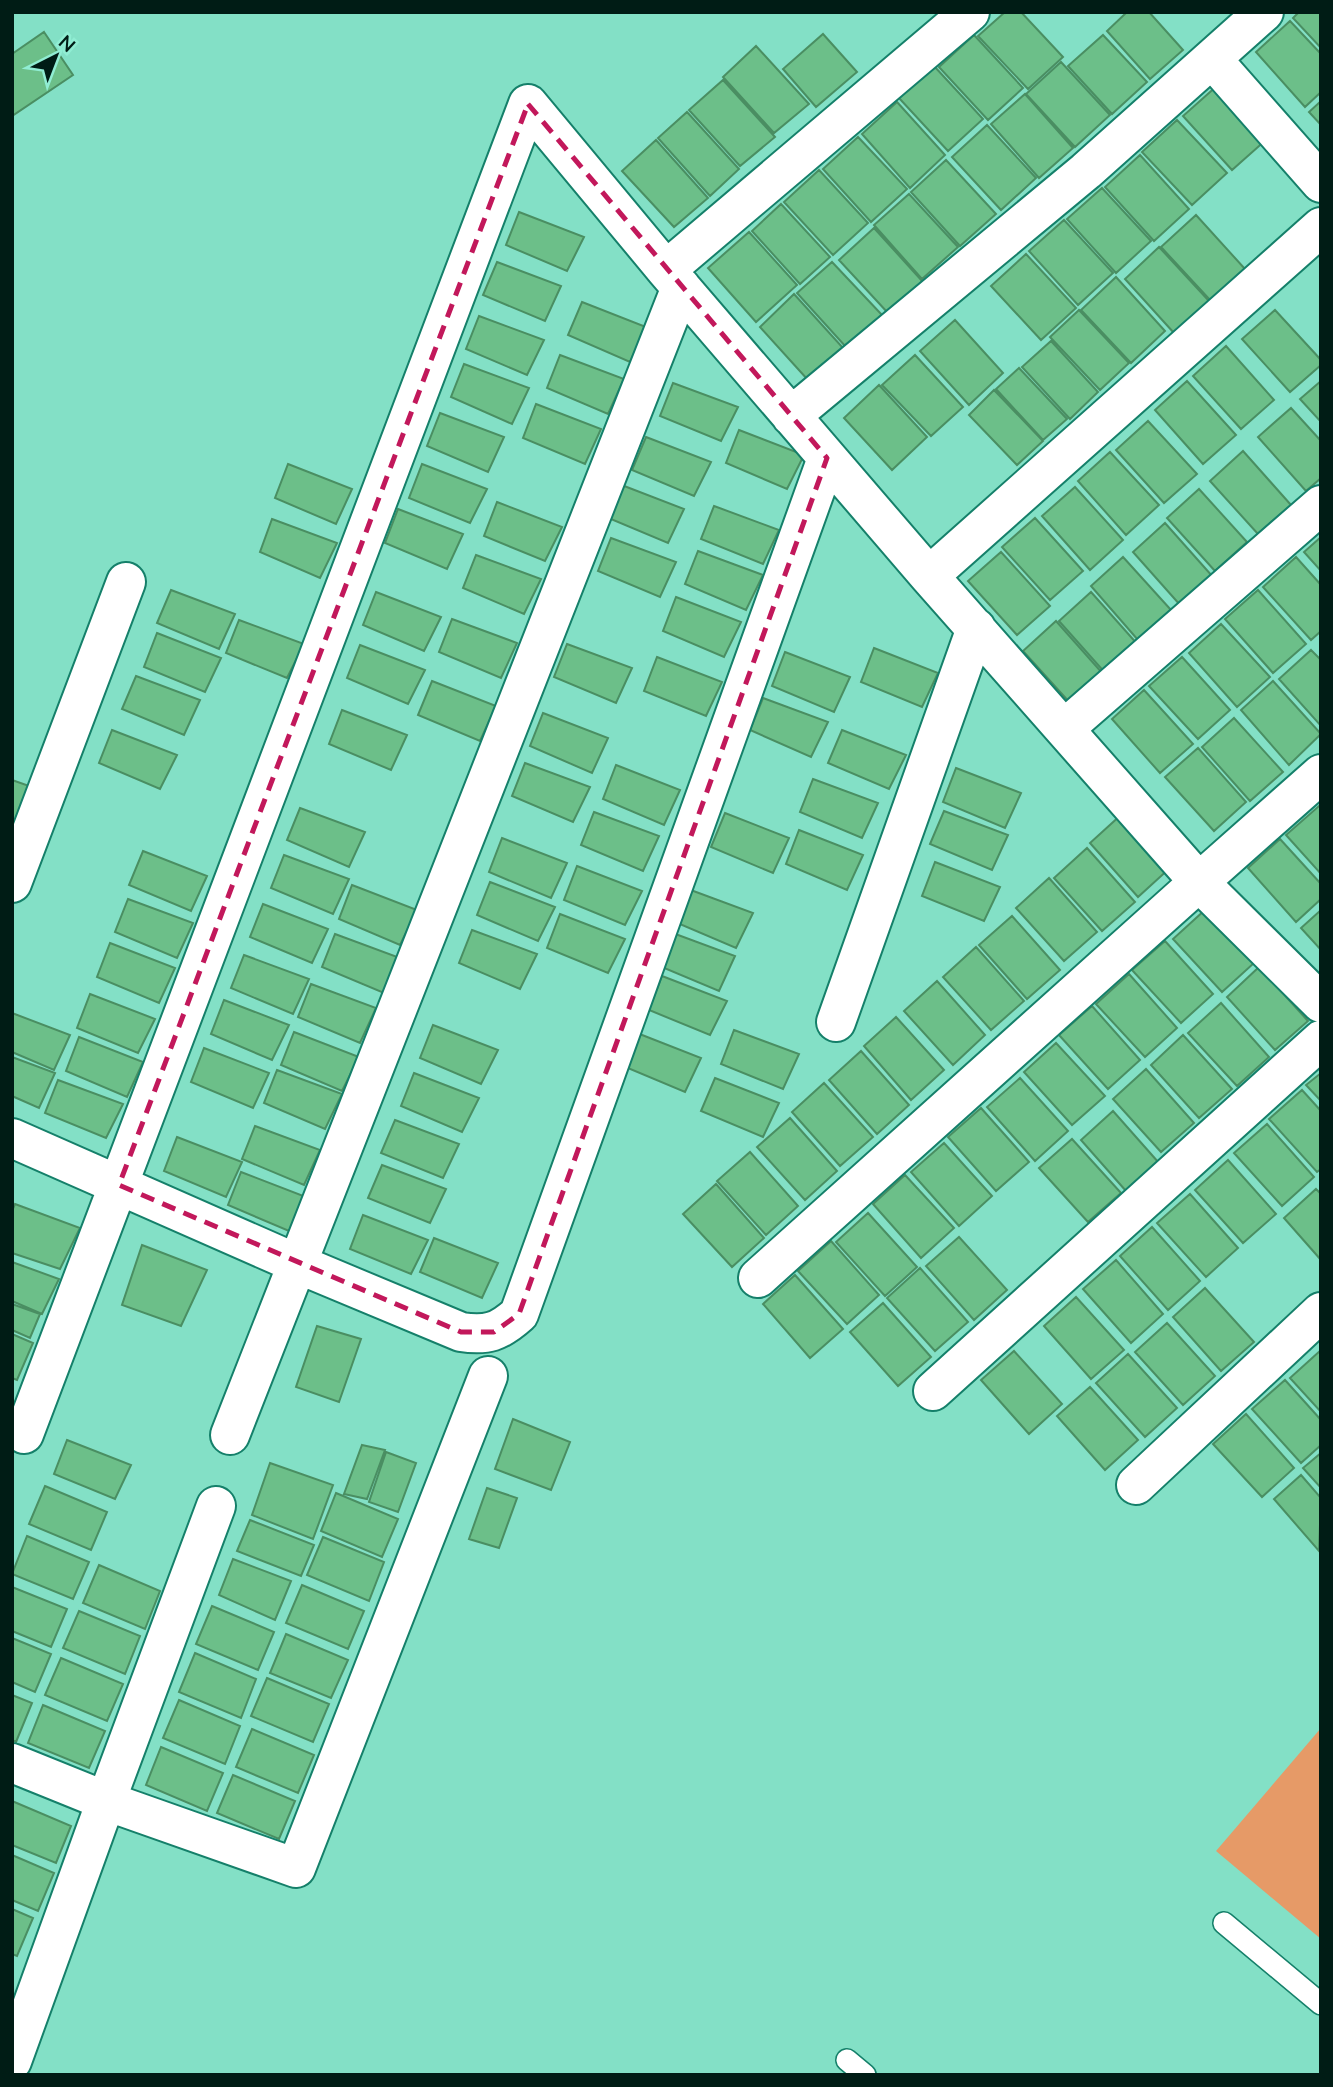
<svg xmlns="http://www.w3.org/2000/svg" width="1333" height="2087" viewBox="0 0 1333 2087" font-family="Mulish,sans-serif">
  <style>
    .green { fill: #e69a67 }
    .building { fill: #6cbf89; stroke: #4a8e62; stroke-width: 2 }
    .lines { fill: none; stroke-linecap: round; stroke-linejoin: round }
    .lane-casing { stroke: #15806a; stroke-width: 24 }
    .street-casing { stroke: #15806a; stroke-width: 42 }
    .lane { stroke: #fff; stroke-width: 21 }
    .street { stroke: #fff; stroke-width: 38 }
    .marked { fill: none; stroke: #c2185b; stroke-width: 5; stroke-dasharray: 14 9; stroke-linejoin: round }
  </style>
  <rect width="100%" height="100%" fill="#83e0c6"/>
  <path class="green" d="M1321,1728V1939L1216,1851Z"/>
  <path class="building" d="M1005,12H1021L1063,57L1028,89L978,36Z
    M1127,12H1149L1183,50L1150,79L1107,31Z
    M1299,12H1321V48L1293,18Z
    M1290,21L1321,54V92L1305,107L1256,52Z
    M44,32L73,75L12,116V54Z
    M823,34L857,72L816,107L783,69Z
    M974,35L1023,88L988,120L939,67Z
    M1103,35L1147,82L1112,114L1068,66Z
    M756,46L809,104L774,133L723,77Z
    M1061,62L1110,115L1075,147L1026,94Z
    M934,66L983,119L948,151L899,98Z
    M723,80L775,137L740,166L689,110Z
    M1218,85L1267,139L1232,170L1183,116Z
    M1025,94L1073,148L1039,178L991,124Z
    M1321,101V125L1309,112Z
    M897,102L945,155L910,188L862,134Z
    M687,112L739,169L710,196L658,138Z
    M1177,120L1227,173L1192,205L1142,152Z
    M987,125L1036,178L1001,210L952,157Z
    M858,137L907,189L871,222L823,169Z
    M656,140L708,198L674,227L622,171Z
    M1140,155L1189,209L1154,241L1105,187Z
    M946,160L996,214L960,246L911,192Z
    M819,170L868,223L833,255L784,202Z
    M1102,188L1151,241L1116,273L1067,219Z
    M909,194L958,247L922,279L874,225Z
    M781,204L830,257L800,284L752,231Z
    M519,212L584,237L567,271L506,245Z
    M1196,215L1245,269L1211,301L1161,247Z
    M1064,220L1113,273L1078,305L1029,251Z
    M874,228L923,282L888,313L839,260Z
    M749,232L797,285L756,322L708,268Z
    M1159,247L1209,301L1174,333L1125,279Z
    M1026,254L1076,308L1041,340L991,286Z
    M497,262L561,286L545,321L483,295Z
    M832,262L882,315L846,347L797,293Z
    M1116,277L1165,331L1131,363L1081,310Z
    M794,294L843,348L808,380L760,327Z
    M582,302L646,327L630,362L568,335Z
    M1079,310L1129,363L1100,390L1050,337Z
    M1275,310L1321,360V365L1290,392L1242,339Z
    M479,316L544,340L527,375L466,349Z
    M955,320L1003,373L969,405L920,351Z
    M1051,341L1098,392L1070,419L1022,367Z
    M1226,346L1274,400L1241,429L1193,376Z
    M560,355L624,379L608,414L547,388Z
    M915,355L963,407L931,436L882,385Z
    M464,364L529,388L512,424L451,397Z
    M1019,368L1067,419L1043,440L996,389Z
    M1187,381L1236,435L1203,464L1155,410Z
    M1321,381V422L1300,399Z
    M673,383L738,407L721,441L660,416Z
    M879,385L927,437L892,470L844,418Z
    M994,390L1043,441L1017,465L969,415Z
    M536,404L601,429L585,464L523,438Z
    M1291,408L1321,441V478L1306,491L1258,437Z
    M440,413L504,437L488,472L427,446Z
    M1148,421L1197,474L1164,503L1116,450Z
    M739,430L804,455L787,489L726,463Z
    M646,437L711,462L694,496L632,470Z
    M1243,451L1291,505L1258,534L1210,481Z
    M1110,452L1159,505L1126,535L1078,481Z
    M288,464L352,489L336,524L275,498Z
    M422,464L487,489L470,523L409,498Z
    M619,484L684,509L668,543L606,517Z
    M1075,487L1123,540L1090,570L1042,516Z
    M1199,489L1247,542L1215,571L1167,518Z
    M497,502L562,527L545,561L484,536Z
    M714,506L779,530L763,564L701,539Z
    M398,509L463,534L447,569L385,543Z
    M1035,518L1083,571L1050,600L1002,547Z
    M272,519L337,543L320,578L260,552Z
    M1165,523L1213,577L1181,606L1133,552Z
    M1321,537V571L1304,552Z
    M611,538L676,562L660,597L598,571Z
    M698,551L763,575L746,610L685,584Z
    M1001,552L1050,606L1017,635L968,581Z
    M476,555L541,579L524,614L463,588Z
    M1123,557L1171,610L1138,640L1091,586Z
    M1296,557L1321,585V631L1311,640L1263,587Z
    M171,590L235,614L219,649L157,623Z
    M1258,590L1306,644L1273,673L1225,619Z
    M376,592L441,617L424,651L363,625Z
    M1091,592L1139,646L1107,675L1059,621Z
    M676,597L741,622L724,657L663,631Z
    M452,619L517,643L501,678L439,652Z
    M239,620L304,644L287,678L226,653Z
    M1056,621L1104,675L1071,704L1023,651Z
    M1221,624L1270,677L1237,707L1189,653Z
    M157,633L221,658L205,692L144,667Z
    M567,644L632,668L616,703L554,677Z
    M360,645L425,670L408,704L347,678Z
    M874,648L938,673L922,707L861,682Z
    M1311,650L1321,660V726L1279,679Z
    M785,652L850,677L834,712L772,686Z
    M657,657L722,682L706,716L644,691Z
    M1182,657L1230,710L1198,739L1149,686Z
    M136,676L200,700L184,735L122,709Z
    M432,681L496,706L480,741L418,715Z
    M1273,681L1321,734L1289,765L1241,710Z
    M1144,690L1193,744L1160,773L1112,719Z
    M763,698L828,722L811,757L750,730Z
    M342,710L407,735L391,770L329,744Z
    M543,713L608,738L592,773L530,746Z
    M1234,718L1283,772L1250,801L1202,747Z
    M112,730L177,755L160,789L99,763Z
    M842,730L906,755L889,789L828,763Z
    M1198,748L1246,802L1214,831L1165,777Z
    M525,763L590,787L573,822L512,796Z
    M616,765L680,790L664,825L603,799Z
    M956,768L1021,793L1005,828L943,802Z
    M813,779L878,803L862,838L800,812Z
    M12,780L35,788L19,823L12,820Z
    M1319,806L1321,808V874L1286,835Z
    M300,808L365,832L349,867L287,840Z
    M944,811L1008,835L992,870L930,844Z
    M594,812L659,836L643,871L581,845Z
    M725,813L789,838L773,873L711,847Z
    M1122,814L1171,867L1138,897L1090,843Z
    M799,830L863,855L847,890L786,864Z
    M502,838L567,863L551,898L489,872Z
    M1280,839L1321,884V899L1296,922L1248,868Z
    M1087,848L1135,902L1102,931L1054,878Z
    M143,851L207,876L191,911L129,885Z
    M284,855L349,879L333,914L271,888Z
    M935,862L1000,887L984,921L922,896Z
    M577,866L642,891L625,925L564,900Z
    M1049,878L1097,932L1064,961L1016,908Z
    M490,882L555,907L538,941L477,915Z
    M352,885L417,910L400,945L339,919Z
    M688,889L753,913L736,948L675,922Z
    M128,899L193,923L177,958L115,932Z
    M263,904L328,929L312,963L250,937Z
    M1206,909L1254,963L1222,992L1173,939Z
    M1321,910V950L1301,928Z
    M560,914L625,939L608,973L547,948Z
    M1012,916L1060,970L1027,999L979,945Z
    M472,930L537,954L520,989L459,963Z
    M670,932L735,956L719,991L657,965Z
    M335,934L400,958L384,993L322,967Z
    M1165,941L1213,994L1181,1023L1132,970Z
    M110,943L175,968L159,1003L97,977Z
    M976,947L1024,1001L991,1030L943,977Z
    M244,955L309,979L293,1014L231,988Z
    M1259,967L1308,1021L1275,1050L1227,997Z
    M1129,974L1177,1028L1145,1057L1096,1004Z
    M662,976L727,1001L710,1035L649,1010Z
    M937,981L985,1035L953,1065L904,1011Z
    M311,984L376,1008L360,1043L298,1017Z
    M90,994L155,1019L138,1053L77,1028Z
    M224,1000L289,1025L272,1060L211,1034Z
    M1221,1003L1269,1057L1237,1086L1188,1033Z
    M1092,1006L1140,1060L1108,1089L1059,1035Z
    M12,1013L70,1035L54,1070L12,1052Z
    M896,1017L944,1070L911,1100L864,1046Z
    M433,1025L498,1050L481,1084L420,1058Z
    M734,1030L799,1054L783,1089L721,1064Z
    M294,1032L359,1057L342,1091L281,1065Z
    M637,1033L701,1058L685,1092L623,1066Z
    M1183,1035L1232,1089L1199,1118L1151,1065Z
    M79,1037L143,1062L127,1097L66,1071Z
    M1056,1043L1105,1096L1072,1125L1024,1072Z
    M204,1048L269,1073L253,1108L191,1082Z
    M861,1051L909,1105L877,1134L829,1080Z
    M12,1057L55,1073L39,1108L12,1096Z
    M1146,1069L1194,1123L1161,1152L1113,1099Z
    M277,1070L342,1094L325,1129L264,1103Z
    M414,1073L479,1098L462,1132L401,1106Z
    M1321,1073V1101L1306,1085Z
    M715,1078L779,1103L763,1137L701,1111Z
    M1020,1078L1068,1131L1035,1161L987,1107Z
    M58,1080L123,1104L106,1138L45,1113Z
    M824,1083L873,1137L840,1166L792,1112Z
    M1302,1090L1321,1111V1169L1317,1172L1269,1119Z
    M981,1108L1029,1162L996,1191L948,1137Z
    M1113,1111L1159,1163L1126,1191L1081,1140Z
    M790,1118L837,1171L805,1200L757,1147Z
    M395,1120L459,1144L443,1178L381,1153Z
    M1267,1124L1314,1177L1282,1206L1234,1153Z
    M255,1126L320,1150L304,1185L242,1159Z
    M177,1137L242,1162L226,1197L164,1171Z
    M1072,1139L1121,1193L1088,1222L1039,1168Z
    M944,1143L992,1196L959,1226L911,1172Z
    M750,1152L798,1206L766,1235L717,1181Z
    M1228,1160L1276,1214L1243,1243L1195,1190Z
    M382,1165L446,1189L430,1223L368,1198Z
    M241,1172L306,1197L289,1231L228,1205Z
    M905,1175L954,1228L921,1258L873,1204Z
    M716,1184L764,1238L732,1267L683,1214Z
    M1316,1189L1321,1194V1260L1284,1218Z
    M1190,1194L1238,1248L1206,1277L1157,1223Z
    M15,1204L80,1228L60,1269L12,1253V1211Z
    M868,1213L917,1267L885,1296L836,1242Z
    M363,1215L428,1240L411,1274L350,1249Z
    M1152,1227L1200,1281L1168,1310L1120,1256Z
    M959,1237L1007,1290L974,1320L926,1266Z
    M434,1238L498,1263L482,1298L420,1272Z
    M831,1241L879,1295L847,1324L798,1271Z
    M142,1245L207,1270L181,1326L122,1305Z
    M1116,1260L1163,1314L1131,1343L1083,1289Z
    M12,1262L59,1279L42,1314L12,1301Z
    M920,1268L968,1322L935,1351L887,1298Z
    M795,1275L843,1329L810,1358L763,1304Z
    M1205,1288L1254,1342L1221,1371L1173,1317Z
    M1076,1297L1124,1350L1091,1379L1044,1326Z
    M883,1303L931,1357L898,1386L850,1332Z
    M12,1304L40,1314L30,1338L12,1330Z
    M1167,1323L1215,1376L1183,1405L1135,1352Z
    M317,1326L361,1339L339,1402L296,1387Z
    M12,1334L33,1343L17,1380L12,1378Z
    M1321,1350V1412L1290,1378Z
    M1014,1351L1062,1404L1029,1434L981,1380Z
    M1128,1354L1177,1408L1145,1437L1096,1383Z
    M1285,1380L1321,1420V1445L1301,1463L1252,1409Z
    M1090,1387L1138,1440L1105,1470L1057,1416Z
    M1246,1414L1294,1468L1262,1497L1213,1444Z
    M513,1419L570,1442L551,1490L495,1469Z
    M67,1440L131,1465L115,1499L54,1474Z
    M362,1445L385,1450L367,1499L344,1494Z
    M386,1452L416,1463L398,1512L369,1502Z
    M1321,1453V1488L1303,1468Z
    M270,1463L333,1485L313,1539L252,1515Z
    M1301,1475L1321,1498L1319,1551L1274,1499Z
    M45,1486L107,1512L91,1550L29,1524Z
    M487,1488L517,1498L499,1548L469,1539Z
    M336,1493L398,1519L382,1557L321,1531Z
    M250,1520L314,1545L301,1576L237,1551Z
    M27,1536L89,1562L73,1599L12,1574Z
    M323,1537L384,1562L369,1601L307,1575Z
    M233,1559L291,1581L275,1620L219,1595Z
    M99,1565L160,1591L145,1629L83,1603Z
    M302,1585L364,1611L348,1649L286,1623Z
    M12,1587L67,1609L51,1647L12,1631Z
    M212,1606L274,1632L258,1670L196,1644Z
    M79,1611L140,1636L125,1674L63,1648Z
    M286,1634L348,1660L331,1698L270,1673Z
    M12,1638L51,1654L35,1692L12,1682Z
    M195,1653L256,1679L241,1718L179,1692Z
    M61,1658L123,1684L107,1721L45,1695Z
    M267,1678L329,1704L313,1742L251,1716Z
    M12,1695L32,1703L16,1742L12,1740Z
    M179,1700L240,1726L225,1764L163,1738Z
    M43,1705L105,1731L89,1768L28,1743Z
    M252,1729L314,1755L298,1793L236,1767Z
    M161,1747L223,1773L207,1811L146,1785Z
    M233,1775L295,1801L279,1839L217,1813Z
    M12,1801L71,1826L56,1863L12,1845Z
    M12,1855L54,1873L38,1911L12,1900Z
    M12,1909L33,1918L17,1956L12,1954Z"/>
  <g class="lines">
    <defs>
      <path id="lane" d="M1224,1923L1321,2004
        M847,2060L865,2075"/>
      <path id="street" d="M1212,59L1321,183
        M666,270L970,12
        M791,416L1086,171L1264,12
        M929,576L1321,227
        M1064,729L1321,505
        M12,883L126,582
        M836,1022L976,628
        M12,1138L298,1264L461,1332C487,1336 499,1332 519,1314L827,458
        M758,1278L1199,882L1321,774
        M933,1391L1321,1040
        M24,1434L528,104L666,270L929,576L1199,882L1321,1003
        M230,1435L681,287
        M1136,1485L1321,1312
        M216,1506L106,1801L296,1868L488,1376
        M12,1763L106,1801L12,2061"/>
    </defs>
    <use href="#lane" class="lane-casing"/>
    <use href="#street" class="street-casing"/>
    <use href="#lane" class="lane"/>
    <use href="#street" class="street"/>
  </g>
  <path class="marked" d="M528,104L827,458L519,1314L494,1332H461L119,1185Z"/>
  <rect width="1333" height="2087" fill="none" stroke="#001c15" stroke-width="28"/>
  <g transform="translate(56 56) rotate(42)" stroke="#90edd3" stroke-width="5" paint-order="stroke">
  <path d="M0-5L12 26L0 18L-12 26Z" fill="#001c15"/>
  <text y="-10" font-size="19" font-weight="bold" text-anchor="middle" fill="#001c15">N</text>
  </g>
</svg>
